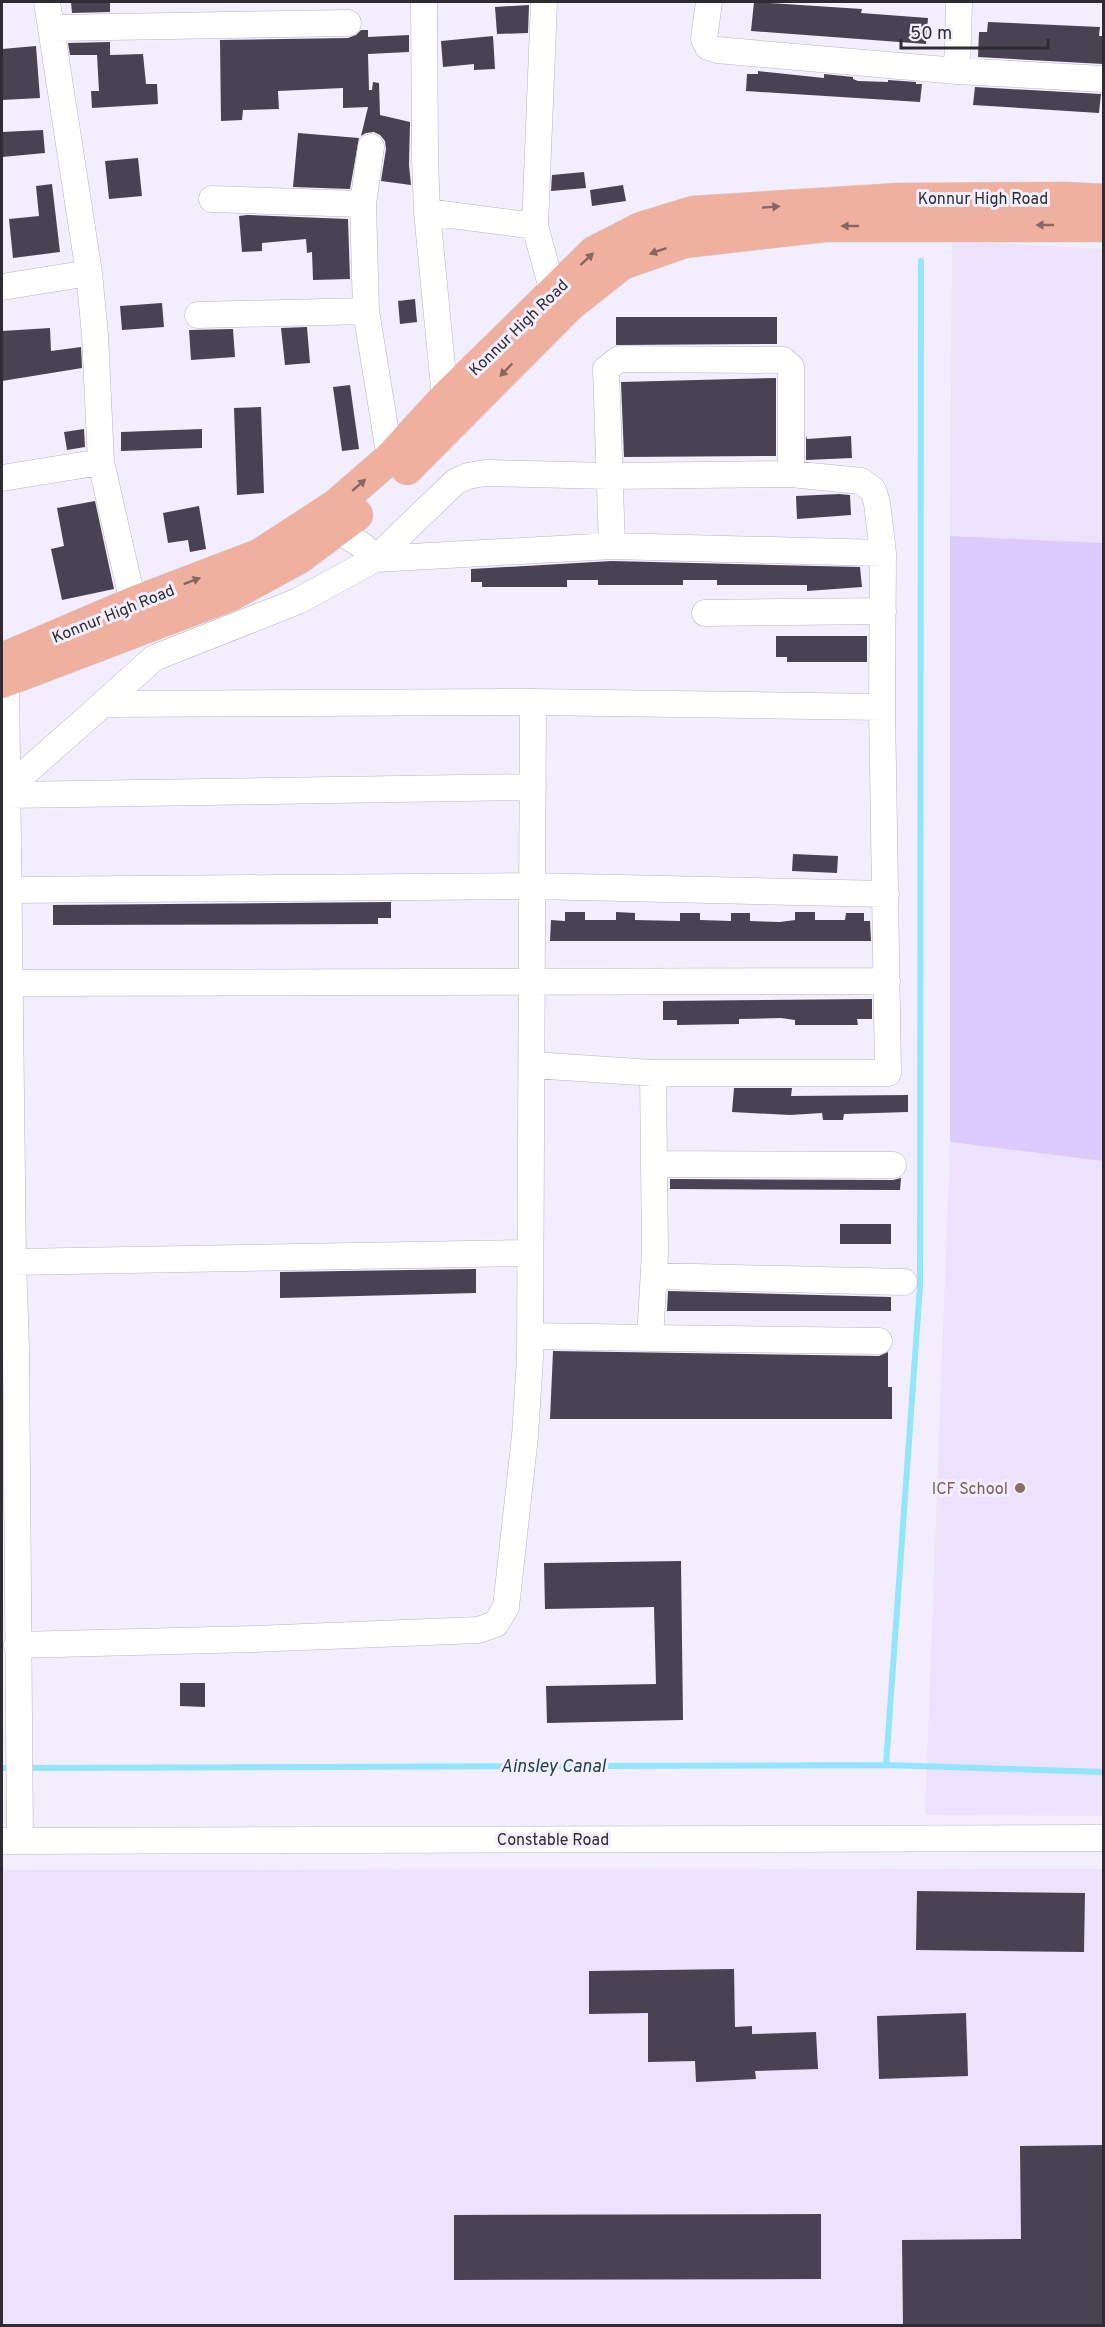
<svg xmlns="http://www.w3.org/2000/svg" width="1105" height="2327" viewBox="0 0 1105 2327" font-family="Overpass,sans-serif">
  <style>
    .built { fill: #ece2fe }
    .green { fill: #ddcbff }
    .lines { fill: none; stroke-linecap: round; stroke-linejoin: round }
    .stream { stroke: #93e4fd; stroke-width: 6 }
    .building { fill: #484253 }
    .minor-casing { stroke: #b8b2c5; stroke-width: 27 }
    .major-casing { stroke: #d5d5d6; stroke-width: 33 }
    .minor { stroke: #fff; stroke-width: 26 }
    .major { stroke: #f0b09f; stroke-width: 32 }
    .oneway { fill: #856764 }
    .education-dot { fill: #8d6e63; stroke: #f3eefe; stroke-width: 2 }
    .labels { text-anchor: middle; stroke-width: 6; stroke-linejoin: round; paint-order: stroke }
    .street-label { font-size: 16px; fill: #2e2b33; stroke: #f3eefe }
    .education-label { font-size: 16px; fill: #785e54; stroke: #f3eefe; text-anchor: end }
    .water-label { font-size: 18px; font-style: italic; fill: #1c414c; stroke: #f3eefe }
  </style>
  <rect width="100%" height="100%" fill="#f3eefe"/>
  <path class="built" d="M952,241L1103,249V543L950,536Z
    M950,1142L1103,1161V1816L925,1815Z
    M1103,1869V2325H2V1870Z"/>
  <path class="green" d="M950,536L1103,543V1161L950,1142Z"/>
  <g class="lines">
    <path class="stream" d="M886,1765L920,1286L921,261
      M2,1768H14
      M24,1768L886,1765L1104,1772"/>
  </g>
  <path class="building" d="M71,2H110V12L72,13Z
    M754,2L862,9L861,13L928,18L926,44L751,31Z
    M529,5L528,33L497,34L495,7Z
    M988,22L1100,27L1099,36H1104L1103,64L978,57L979,32H987Z
    M361,30H368V37L409,35V52L368,54L369,90H372L373,82L379,83L380,115L410,122L409,165L411,185L381,181L386,149L385,141L380,135L374,132L366,133L361,136L368,107L343,108V88L278,91L279,109L243,110L242,120L221,121L220,40L348,38L356,35Z
    M493,36L495,69L474,70V64L443,67L441,41Z
    M110,42V55L143,54L146,84H157L158,104L92,108L91,91H99L97,55H110H70L68,43Z
    M36,46L40,98L2,100V49Z
    M758,71L824,78V74L853,77V79L858,81L888,82V80L916,82V84H922L920,102L746,91L747,74H758Z
    M975,87L1101,94L1099,113L973,105Z
    M43,130L45,153L2,157V132Z
    M298,133L359,138L350,189L293,187Z
    M138,158L142,196L109,199L105,161Z
    M584,172L586,188L551,191L552,175Z
    M52,184L60,252L13,258L9,219L39,216L36,186Z
    M623,185L626,201L592,206L590,190Z
    M247,215L348,219L350,279L313,280L312,252L307,253L306,239L262,243V251L242,252L239,216Z
    M415,299L417,322L400,324L398,301Z
    M162,303L164,327L122,330L120,306Z
    M616,317H777V344L616,345Z
    M307,327L310,363L285,365L281,328Z
    M50,328L51,351L81,347L82,368L2,381V331Z
    M233,329L235,357L191,360L189,330Z
    M776,378V456L624,457L621,382Z
    M350,385L359,449L342,451L333,387Z
    M261,407L264,493L237,495L234,408Z
    M84,429L85,447L67,450L64,432Z
    M202,429V448L121,451V432Z
    M806,436L807,439L851,436L852,458L806,460Z
    M839,494L850,495L851,515L797,519L796,496Z
    M95,501L114,589L62,600L51,549L64,546L57,508Z
    M199,506L206,549L190,552L188,540L168,543L163,513Z
    M612,561L860,567L862,587L807,591V585H717V580H683V585H598V580H567V587H482V582H471V569Z
    M776,636H867V662H787V657H776Z
    M793,854L838,856L837,873L792,871Z
    M391,902V918H378V924L53,925V905Z
    M565,912H585V920H616V912L635,913V920L680,921V913H700V920L731,921V913H750V921L780,922L795,920V912H815V920H845L846,913H864V921H870L871,941H550L551,920L565,921Z
    M872,999V1019H857L858,1025H795V1020L781,1018L739,1019V1024L677,1025V1020H663V1001Z
    M734,1088H792L791,1096L908,1095V1112L844,1114L843,1120H823L822,1113L790,1115L732,1112Z
    M901,1178L900,1190L670,1189V1179L893,1180Z
    M840,1224H891V1244H840Z
    M476,1269V1293L280,1298V1272Z
    M668,1291L891,1297V1311H667Z
    M553,1351L879,1356L888,1352V1387H892V1419H550Z
    M681,1561L683,1720L547,1723L546,1686L656,1684L654,1607L545,1609L544,1563Z
    M180,1683H205V1707L180,1706Z
    M917,1891L1085,1893L1084,1952L916,1950Z
    M734,1969L735,2027L752,2026V2034L816,2032L818,2069L755,2071L756,2079L696,2082L695,2061L648,2062V2013L589,2014V1971Z
    M966,2013L968,2076L879,2079L877,2016Z
    M1104,2145V2325H903L902,2240L1021,2239L1020,2146Z
    M821,2214V2279L454,2280V2215Z"/>
  <g class="lines">
    <defs>
      <path id="minor" d="M47,2L89,273L95,335L101,462L133,603
        M424,2L425,158L427,212L445,398
        M544,2L535,226L553,292
        M709,2L704,39L708,47L717,50L957,71L1104,79
        M53,28L348,23
        M957,71L959,2
        M371,147L363,204L366,311L390,458
        M212,199L363,204
        M427,212L535,226
        M2,287L89,273
        M198,315L366,311
        M2,478L101,462
        M612,546L606,369L619,359L783,360L791,367V474
        M705,613L883,611
        M6,681L13,1262L16,1348L20,1841
        M103,704L154,658L298,601L375,559L455,482L468,476L485,473L610,476L791,474L861,481L873,490L877,503L883,553
        M8,788L103,704L533,702L882,707L883,553L612,546L375,559L363,546L337,530
        M8,795L533,787
        M9,890L533,886L886,894
        M2,983L887,981
        M533,1065L653,1073H888L882,707
        M655,1164L893,1165
        M13,1262L529,1253
        M654,1276L904,1282
        M530,1336L650,1338L655,1253L653,1073
        M650,1338L879,1341
        M17,1645L254,1639L478,1630L496,1624L506,1607L525,1436L530,1358L533,702
        M2,1841L1104,1838"/>
      <path id="major" d="M407,469L570,305L622,264L685,242L825,226H1104
        M2,659L133,603L259,555L336,505L390,458L445,398L594,252L641,228L693,212L899,199L1065,198L1104,200
        M2,682L231,595L299,558L357,515"/>
    </defs>
    <use href="#minor" class="minor-casing"/>
    <use href="#major" class="major-casing"/>
    <use href="#minor" class="minor"/>
    <use href="#major" class="major"/>
  </g>
  <defs><path id="oneway-solid" d="M-6-.8H1V-3.2L6.5 0L1 3.2V.8H-6Z" transform="scale(1.5)"/></defs>
  <g class="oneway">
    <use href="#oneway-solid" transform="translate(771 207) rotate(-4)"/>
    <use href="#oneway-solid" transform="translate(1045 225) rotate(180)"/>
    <use href="#oneway-solid" transform="translate(850 226) rotate(180)"/>
    <use href="#oneway-solid" transform="translate(658 251) rotate(161)"/>
    <use href="#oneway-solid" transform="translate(587 259) rotate(-43)"/>
    <use href="#oneway-solid" transform="translate(506 370) rotate(134)"/>
    <use href="#oneway-solid" transform="translate(359 485) rotate(-41)"/>
    <use href="#oneway-solid" transform="translate(192 581) rotate(-21)"/>
  </g>
  <circle class="education-dot" cx="1020" cy="1488" r="6"/>
  <g class="labels">
    <g class="street-label">
      <text x="983" y="204">Konnur High Road</text>
      <text transform="translate(518 327) rotate(-44)" y="6">Konnur High Road</text>
      <text transform="translate(113 613) rotate(-22)" y="6">Konnur High Road</text>
      <text x="553" y="1845">Constable Road</text>
    </g>
    <g class="education-label">
      <text x="1008" y="1494">ICF School</text>
    </g>
    <g class="water-label">
      <text x="553" y="1772">Ainsley Canal</text>
    </g>
  </g>
  <rect width="1105" height="2327" fill="none" stroke="#2e2b33" stroke-width="6"/>
  <path d="M901 39v9h147v-9" fill="none" stroke="#2e2b33" stroke-width="3"/>
  <text x="910" y="39" font-size="18" fill="#2e2b33" stroke="#f3eefe" stroke-width="4.5" paint-order="stroke">50 m</text>
</svg>
